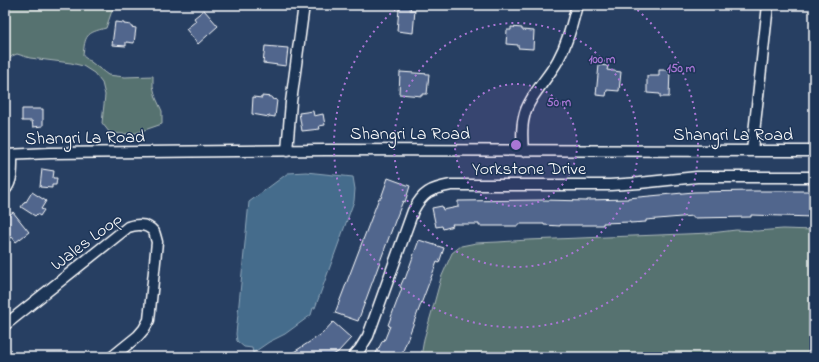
<svg xmlns="http://www.w3.org/2000/svg" width="819" height="362" viewBox="0 0 819 362" font-family="'Indie Flower',sans-serif">
  <style>
    .green { fill: #577270; stroke: #abb8b8 }
    .water { fill: #456c8c; stroke: #8fa7ba }
    .building { fill: #51668d; stroke: #fff }
    .lines { fill: none; stroke-linecap: round; stroke-linejoin: round }
    .minor-casing { stroke: #fff; stroke-width: 13 }
    .minor { stroke: #1d3557; stroke-width: 10 }
    .ring { fill: none; stroke: #a976d5; stroke-width: 2; stroke-dasharray: 2 4 }
    .labels { text-anchor: middle; stroke-width: 3; stroke-linejoin: round; paint-order: stroke }
    .street-label { font-size: 18px; fill: #fff; stroke: #1d3557 }
    .centre { fill: #a976d5; stroke: #1d3557; stroke-width: 2 }
    .ring-label { font-size: 12px; text-anchor: middle; font-weight: bold; fill: #a976d5; stroke: #1d3557; stroke-width: 3; stroke-linejoin: round; paint-order: stroke }
  </style>
  <rect width="100%" height="100%" fill="#273f62"/>
  <filter id="ink" filterUnits="userSpaceOnUse"><feTurbulence type="fractalNoise" baseFrequency=".025" numOctaves="2"/><feDisplacementMap in="SourceGraphic" scale="8" xChannelSelector="R" yChannelSelector="G"/><feConvolveMatrix kernelMatrix="1 2 1 2 8 2 1 2 1" color-interpolation-filters="sRGB"/></filter>
  <g filter="url(#ink)">
    <path class="green" d="M5,5H114L106,28C86,33 85,35 83,56L108,75L125,77L153,76V86L156,98L162,111V124L136,133L123,134L110,133L102,123L105,95L102,83L94,73L83,66L71,63L30,58L17,54L12,56L5,64Z
      M783,229L814,230V357H421L424,339L432,311L441,278L452,253L461,246L476,243L498,242L528,240L711,233L736,230L757,231Z"/>
    <path class="water" d="M306,172L353,177L355,189L354,201L315,308H313L311,315L285,334L269,342L253,353L252,348L244,347L237,341L236,334L249,202L288,173Z"/>
    <path class="building" d="M401,5H411L410,10H415L413,33L397,31L399,9H400Z
      M204,10L218,26L198,44L186,29L196,21L194,18Z
      M115,22L124,23V24L131,25V27L136,28L134,43L126,42V46L112,45Z
      M511,27L522,28V30L534,31L533,49L518,48V45L506,44L507,30H511Z
      M265,46L288,48L286,66L263,63Z
      M599,65L608,66L607,70L621,72L619,91L607,90L606,96L596,95Z
      M659,70H670L669,97H660V94L647,93V76H659Z
      M400,72L429,74L427,94H422V96L399,94Z
      M262,96L272,97V99L277,100L275,117L269,116V117L252,114L253,97L262,98Z
      M22,109H43V126L33,127L32,121H22Z
      M313,111L314,116L323,114L325,125L319,126L320,129L302,131L299,113Z
      M42,169L54,171L53,178H57L56,185H52V188L40,187Z
      M388,178L410,186L405,202L403,201L395,221L358,321L335,313L379,198H381Z
      M753,191H813V217L751,215V217L693,218V216L646,220V222L630,223V222L603,223V225H560V226L544,225V224H518V226H479V224H452L453,226L443,229L442,226L436,227L432,208L442,206L443,210L458,207V201L544,200L587,201V200L628,199V198L694,192Z
      M32,192L46,201L41,209L44,210L40,216L37,214L35,216L21,207L25,201L26,202Z
      M13,212L29,232L16,242L12,237L8,240L5,236V226L9,223L5,218Z
      M419,240L444,248L439,263L437,262L403,351L400,357H380L375,355L383,340L384,341L390,326L388,325L402,288L400,287L404,278L405,279Z
      M333,322L351,338L338,352L330,357H286L322,334Z"/>
    <g class="lines">
      <defs>
        <path id="minor" d="M287,151L291,102L304,5
          M523,151C522,140 521,128 524,117C527,99 549,77 558,60C568,42 572,24 577,5
          M752,151L768,5
          M5,155L50,153L326,150L814,151
          M5,190C13,181 12,168 12,155
          M5,325L128,227C137,224 147,223 154,232C155,234 156,239 157,242L149,320L144,329L138,336L112,357
          M353,357L360,349L368,336L413,211C423,192 430,189 451,185H610L639,183L697,177H814"/>
      </defs>
      <use href="#minor" class="minor-casing"/>
      <use href="#minor" class="minor"/>
    </g>
  </g>
  <circle cx="516" cy="145" r="61" fill="#a976d5" fill-opacity=".12"/>
  <g class="ring">
    <circle cx="516" cy="145" r="61"/>
    <circle cx="516" cy="145" r="122"/>
    <path d="M633 6A182 182 0 1 1 399 6"/>
  </g>
  <g class="labels">
    <g class="street-label">
      <text x="410" y="139">Shangri La Road</text>
      <text x="733" y="140">Shangri La Road</text>
      <text transform="translate(85 137) rotate(-1)" y="6">Shangri La Road</text>
      <text x="529" y="174">Yorkstone Drive</text>
      <text transform="translate(86 241) rotate(-37)" y="6">Wales Loop</text>
    </g>
  </g>
  <circle cx="516" cy="145" r="6" class="centre"/>
  <g class="ring-label">
    <text x="602" y="63">100 m</text>
    <text x="681" y="72">150 m</text>
    <text x="559" y="106">50 m</text>
  </g>
  <rect width="819" height="362" fill="none" stroke="#1d3557" stroke-width="20"/>
  <rect x="10" y="10" width="799" height="342" fill="none" stroke="#fff" stroke-width="1.5" filter="url(#ink)"/>
</svg>
